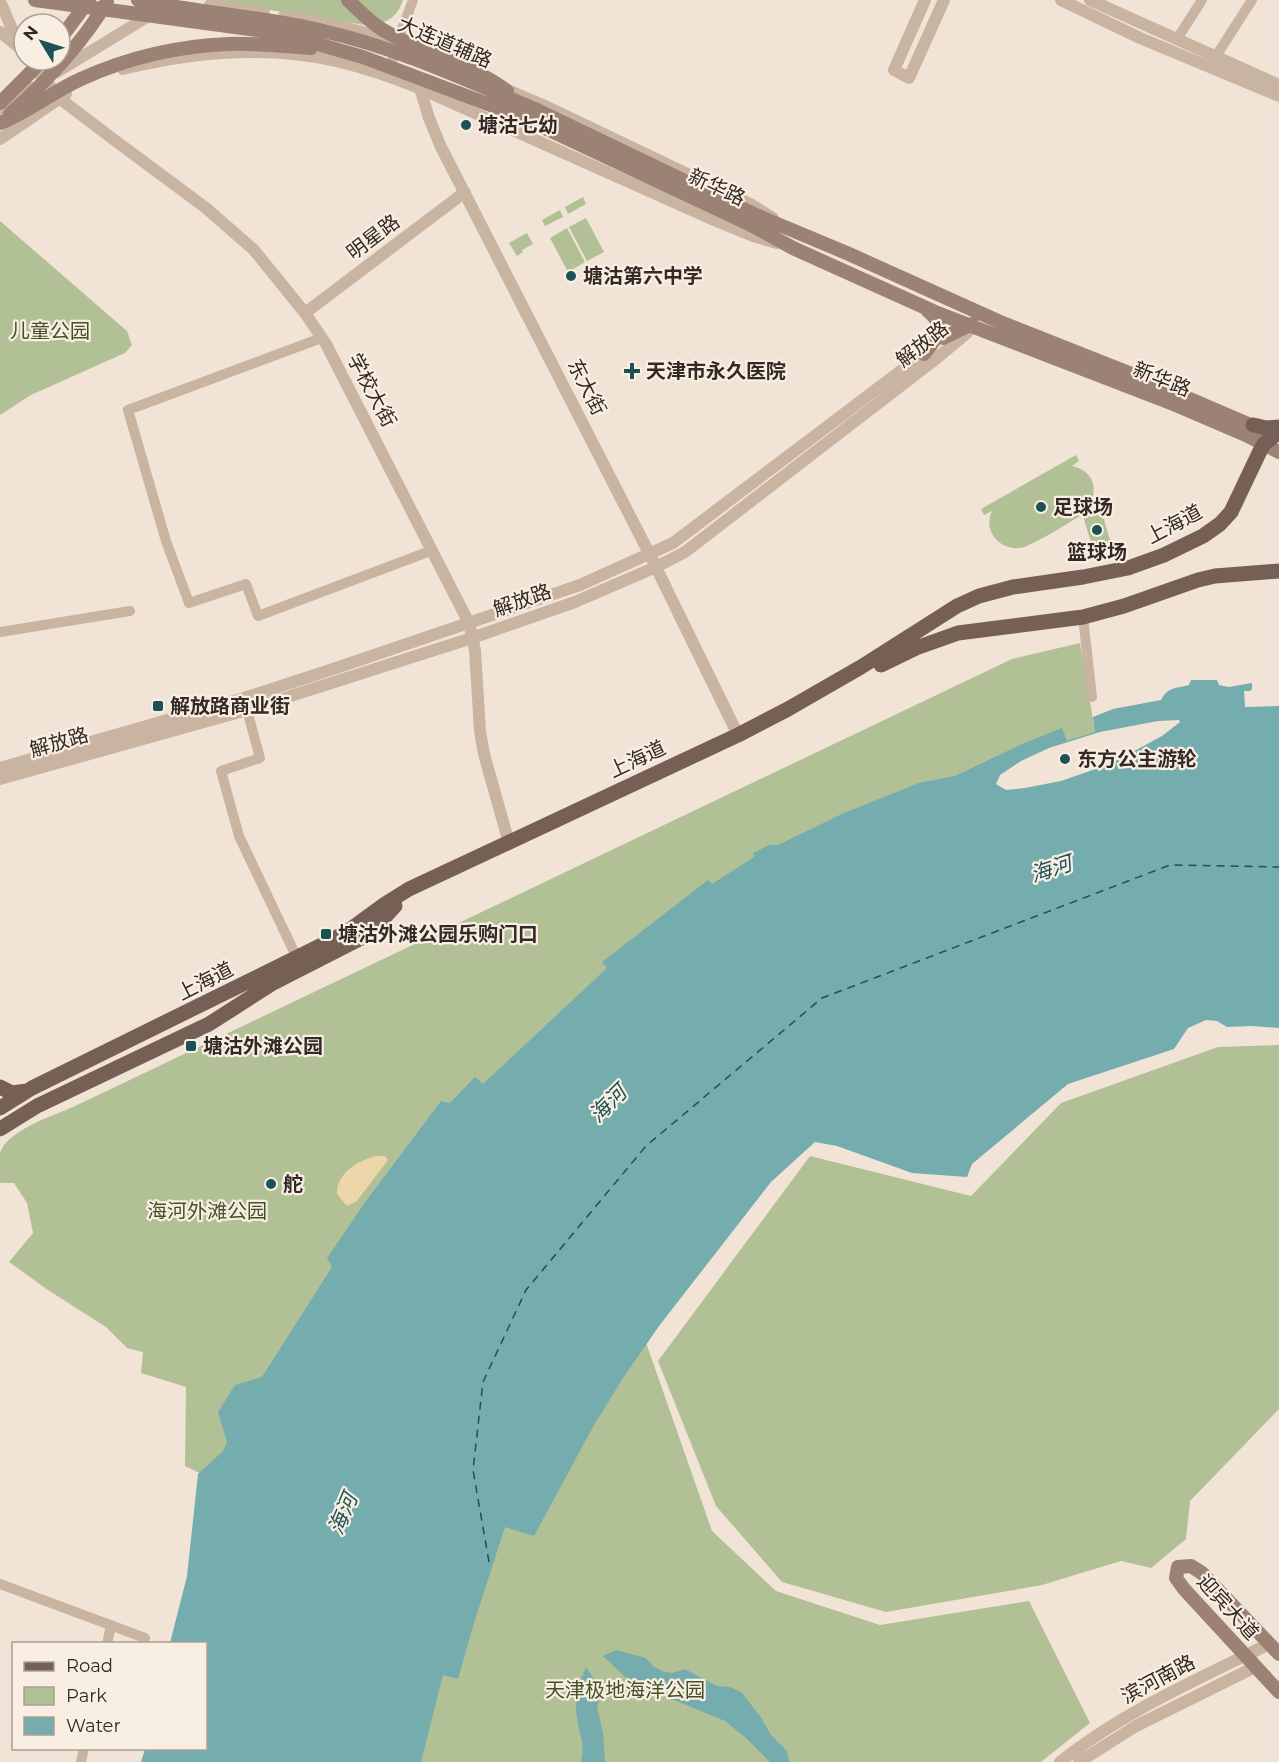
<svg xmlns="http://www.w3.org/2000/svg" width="1279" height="1762" viewBox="0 0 1279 1762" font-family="Montserrat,'Noto Sans SC',sans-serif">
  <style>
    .green { fill: #b2c096 }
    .sand { fill: #eed6ab }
    .water { fill: #75acae }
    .pier { fill: #f1e4d6 }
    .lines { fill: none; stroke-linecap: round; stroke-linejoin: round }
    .ferry { stroke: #1a5255; stroke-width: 1.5; stroke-dasharray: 8 6; stroke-linecap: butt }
    .minor { stroke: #c9b4a2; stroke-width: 10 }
    .tertiary { stroke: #c9b4a2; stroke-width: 12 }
    .secondary { stroke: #9c8274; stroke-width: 14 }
    .primary { stroke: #766055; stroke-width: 15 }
    .secondary-bridge { stroke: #9c8274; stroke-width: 14 }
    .poi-dot { fill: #1a5255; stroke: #f9eee2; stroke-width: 2 }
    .labels { text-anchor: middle; stroke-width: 4.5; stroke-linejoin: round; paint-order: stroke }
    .street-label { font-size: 20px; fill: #332925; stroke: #f9eee2 }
    .poi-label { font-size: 20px; font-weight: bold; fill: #332925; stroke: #f9eee2; text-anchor: start }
    .park-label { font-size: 20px; fill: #435228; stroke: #f9eee2 }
    .water-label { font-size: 21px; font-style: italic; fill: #1a5255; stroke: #f9eee2 }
  </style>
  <rect width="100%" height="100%" fill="#f1e4d6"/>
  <path class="green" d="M206,0H403C397,18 388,22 371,26Z
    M583,197L586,204L568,214L565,207Z
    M560,210L563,217L545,226L542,220Z
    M586,218L604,252L587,261L569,227Z
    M0,221L127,331L132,345L125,353L31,395L0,415Z
    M567,228L585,262L568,272L550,238Z
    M527,233L533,244L522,250L523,252L517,256L509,243Z
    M1076,455L1079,461L1072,466C1100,472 1099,500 1080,516C1067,524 1032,546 1020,548C1011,549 1000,545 995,538C988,530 988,520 992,511L984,515L981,509Z
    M1101,510L1111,543L1093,549L1083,516Z
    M1080,643L1097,743L208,1477L185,1466L186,1387L141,1373L143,1352L127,1348L106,1327L48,1290L9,1262L33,1233L27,1203L14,1183H0C0,1174 0,1163 0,1154C4,1132 54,1115 73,1107L1012,659Z
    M1279,1045V1409L1190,1501L1186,1539L1151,1568L1121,1561L1042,1585L886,1612L782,1582L716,1506L658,1361L810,1156L971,1196L1061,1103L1218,1047Z
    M644,1337L712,1531L776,1591L880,1625L1029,1601L1090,1723L1041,1762H412L432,1686L504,1516Z"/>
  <path class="sand" d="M377,1156H385L388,1160L356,1202L347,1206L337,1194C336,1173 359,1160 377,1156Z"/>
  <path class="water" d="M1191,680H1217L1219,685L1229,687L1252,683V689L1250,691H1244L1245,707L1279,706V1028L1251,1026L1227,1027L1217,1021L1206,1020L1188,1028L1174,1049L1068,1084L972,1164L967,1177L912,1173L837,1146L815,1142L771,1182L659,1326L623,1378L594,1425L534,1536L505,1527L473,1626L458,1679L443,1675L421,1762H141L145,1749L206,1748V1644L170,1643L187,1576L198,1474L223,1451L227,1442L218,1412L235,1385L262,1377L332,1267L327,1258L366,1201L441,1101L450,1103L475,1077L483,1084L607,968L602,962L708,880L712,884L754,857L753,853L769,845H778L844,813L919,783L955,776L1022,744L1062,728L1067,741L1095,732L1093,717L1113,709L1161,700C1169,686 1175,689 1189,685Z
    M616,1650L646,1658L653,1666L664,1672L672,1673L685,1669L717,1686L730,1687L741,1692L760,1716L771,1735L787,1751L789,1762H770L746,1738L725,1721L657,1693L637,1681L625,1677L603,1656Z
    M586,1667L602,1691L597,1707L603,1733L605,1762H581C585,1744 580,1736 577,1719C574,1700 578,1684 586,1667Z"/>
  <path class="pier" d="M1179,720L1180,722L1162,736L1110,764L1061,781L1025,788L1006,790L996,784L1000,775L1021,761L1049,748L1100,732L1158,721Z"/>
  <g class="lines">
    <path class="ferry" d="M489,1562L473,1470L483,1382L526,1290L646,1146L822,998L1170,865L1279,867"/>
    <path class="minor" d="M1177,39L1202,0
      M1216,56L1252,0
      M389,74L397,42L413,0
      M320,335L316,340L128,410L166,541L189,603L246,584L258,616L433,550
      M1083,617L1092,697
      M0,632L130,611
      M247,710L260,758L221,771L239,836L297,958
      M0,1584L145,1638
      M107,1644L111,1625
      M81,1762L84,1748"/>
    <path class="tertiary" d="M925,0L894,70L909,78L944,0
      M1061,0L1140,38L1279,96
      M1090,0L1279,85
      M0,1L20,48
      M210,5L264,13
      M284,16C322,23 359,29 395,42
      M0,32L20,48
      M29,60L59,98L113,139L206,208L254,250L305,313L326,344L469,623L475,650L480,731L484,754L509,843
      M123,69C192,52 266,45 336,61C365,68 392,77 419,88L714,220L753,236L777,243
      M57,72L152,14
      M419,85L429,118L441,147L650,555L738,735
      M500,87L545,106L752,205L773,218
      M0,109L32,88
      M0,139L66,94
      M305,313L465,192
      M0,768L244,698L333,669L580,585L673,543L931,348
      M0,779L247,710L472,638L575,602L656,567L685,552L937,358L966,334L974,324
      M1060,1762C1123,1712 1198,1679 1269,1644
      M1079,1762L1136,1726L1255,1667"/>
    <path class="secondary" d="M60,39L89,0
      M0,103L31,72
      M537,110L756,215L849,254L1000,322L1129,373L1262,430
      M751,225L793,248L935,312L1176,405L1246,435L1279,452
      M943,338L972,324
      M924,354C937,337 948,327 927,310
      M1279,1654L1202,1573L1191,1566L1178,1567L1176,1578L1184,1589L1279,1692"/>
    <path class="primary" d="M1253,425L1267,428L1279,427
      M881,665L916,648L958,633L1083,617L1124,606L1198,580L1215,576L1279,571
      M0,1087L12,1093L27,1091
      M0,1108L32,1088L328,942L348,931L385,904L409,889L738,735L788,709L861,667L957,606L979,596L1013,587L1083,577L1128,568L1164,555L1203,536L1220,524L1231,512L1260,451L1264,444L1279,432
      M0,1129L37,1106L209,1024L273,983L363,937L372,931L395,906"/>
    <path class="secondary-bridge" d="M35,0L279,33L363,57L517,115L751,225
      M138,0C199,13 262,16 323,31C398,48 466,80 537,110
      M348,0C359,11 370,22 383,30C423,54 468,62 507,91
      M31,72L42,60
      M10,114C48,80 81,45 107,2
      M0,123C30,111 52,92 81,79C127,58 178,46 228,44C256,43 284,46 311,48"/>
  </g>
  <g class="poi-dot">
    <circle cx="466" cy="125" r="6"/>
    <circle cx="571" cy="276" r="6"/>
    <path d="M629 362h6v6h6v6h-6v6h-6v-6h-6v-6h6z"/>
    <circle cx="1041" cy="507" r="6"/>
    <circle cx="1097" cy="530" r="6"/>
    <rect x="152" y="700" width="12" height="12" rx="3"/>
    <circle cx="1065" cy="759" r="6"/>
    <rect x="320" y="928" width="12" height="12" rx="3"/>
    <rect x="185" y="1040" width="12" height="12" rx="3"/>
    <circle cx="271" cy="1184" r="6"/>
  </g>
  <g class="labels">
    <g class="street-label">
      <text transform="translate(445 42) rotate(23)" y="7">大连道辅路</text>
      <text transform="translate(717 187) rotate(25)" y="7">新华路</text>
      <text transform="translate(373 237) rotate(-37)" y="7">明星路</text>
      <text transform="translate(922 344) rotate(-38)" y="7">解放路</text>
      <text transform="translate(1162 379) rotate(22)" y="7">新华路</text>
      <text transform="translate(587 387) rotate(63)" y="7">东大街</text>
      <text transform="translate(372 390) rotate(62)" y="7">学校大街</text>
      <text transform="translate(1174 524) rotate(-28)" y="7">上海道</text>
      <text transform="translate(522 600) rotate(-19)" y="7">解放路</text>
      <text transform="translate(59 742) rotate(-16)" y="7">解放路</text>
      <text transform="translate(637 759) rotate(-25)" y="7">上海道</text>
      <text transform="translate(205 981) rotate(-27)" y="7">上海道</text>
      <text transform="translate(1228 1607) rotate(48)" y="7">迎宾大道</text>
      <text transform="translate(1158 1679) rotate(-28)" y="7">滨河南路</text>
    </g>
    <g class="poi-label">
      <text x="478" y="132">塘沽七幼</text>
      <text x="583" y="283">塘沽第六中学</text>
      <text x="646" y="378">天津市永久医院</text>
      <text x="1053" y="514">足球场</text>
      <text x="1097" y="559" text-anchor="middle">篮球场</text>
      <text x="170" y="713">解放路商业街</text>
      <text x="1077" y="766">东方公主游轮</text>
      <text x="338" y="941">塘沽外滩公园乐购门口</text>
      <text x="203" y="1053">塘沽外滩公园</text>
      <text x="283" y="1191">舵</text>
    </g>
    <g class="park-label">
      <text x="50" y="338">儿童公园</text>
      <text x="207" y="1218">海河外滩公园</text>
      <text x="625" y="1697">天津极地海洋公园</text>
    </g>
    <g class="water-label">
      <text transform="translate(1051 869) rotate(-18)" y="7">海河</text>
      <text transform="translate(608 1104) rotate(-45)" y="7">海河</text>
      <text transform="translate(343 1514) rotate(-67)" y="7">海河</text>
    </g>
  </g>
  <rect x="12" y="1642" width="195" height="108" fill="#f9eee2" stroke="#aa9f96" stroke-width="1.5"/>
  <rect x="24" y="1662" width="30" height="9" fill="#766055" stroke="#aa9f96" stroke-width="1.5"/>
  <text x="66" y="1672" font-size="18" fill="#332925">Road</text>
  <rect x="24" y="1687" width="30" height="18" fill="#b2c096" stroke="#aa9f96" stroke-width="1.5"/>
  <text x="66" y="1702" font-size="18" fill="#332925">Park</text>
  <rect x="24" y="1717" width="30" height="18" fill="#75acae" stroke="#aa9f96" stroke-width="1.5"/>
  <text x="66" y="1732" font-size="18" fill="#332925">Water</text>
  <g transform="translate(42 42) rotate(308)"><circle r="28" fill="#f9eee2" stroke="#aa9f96" stroke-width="1.5"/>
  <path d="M0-4.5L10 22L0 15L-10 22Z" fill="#1a5255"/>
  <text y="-9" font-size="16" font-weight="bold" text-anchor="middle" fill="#332925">N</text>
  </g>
</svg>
